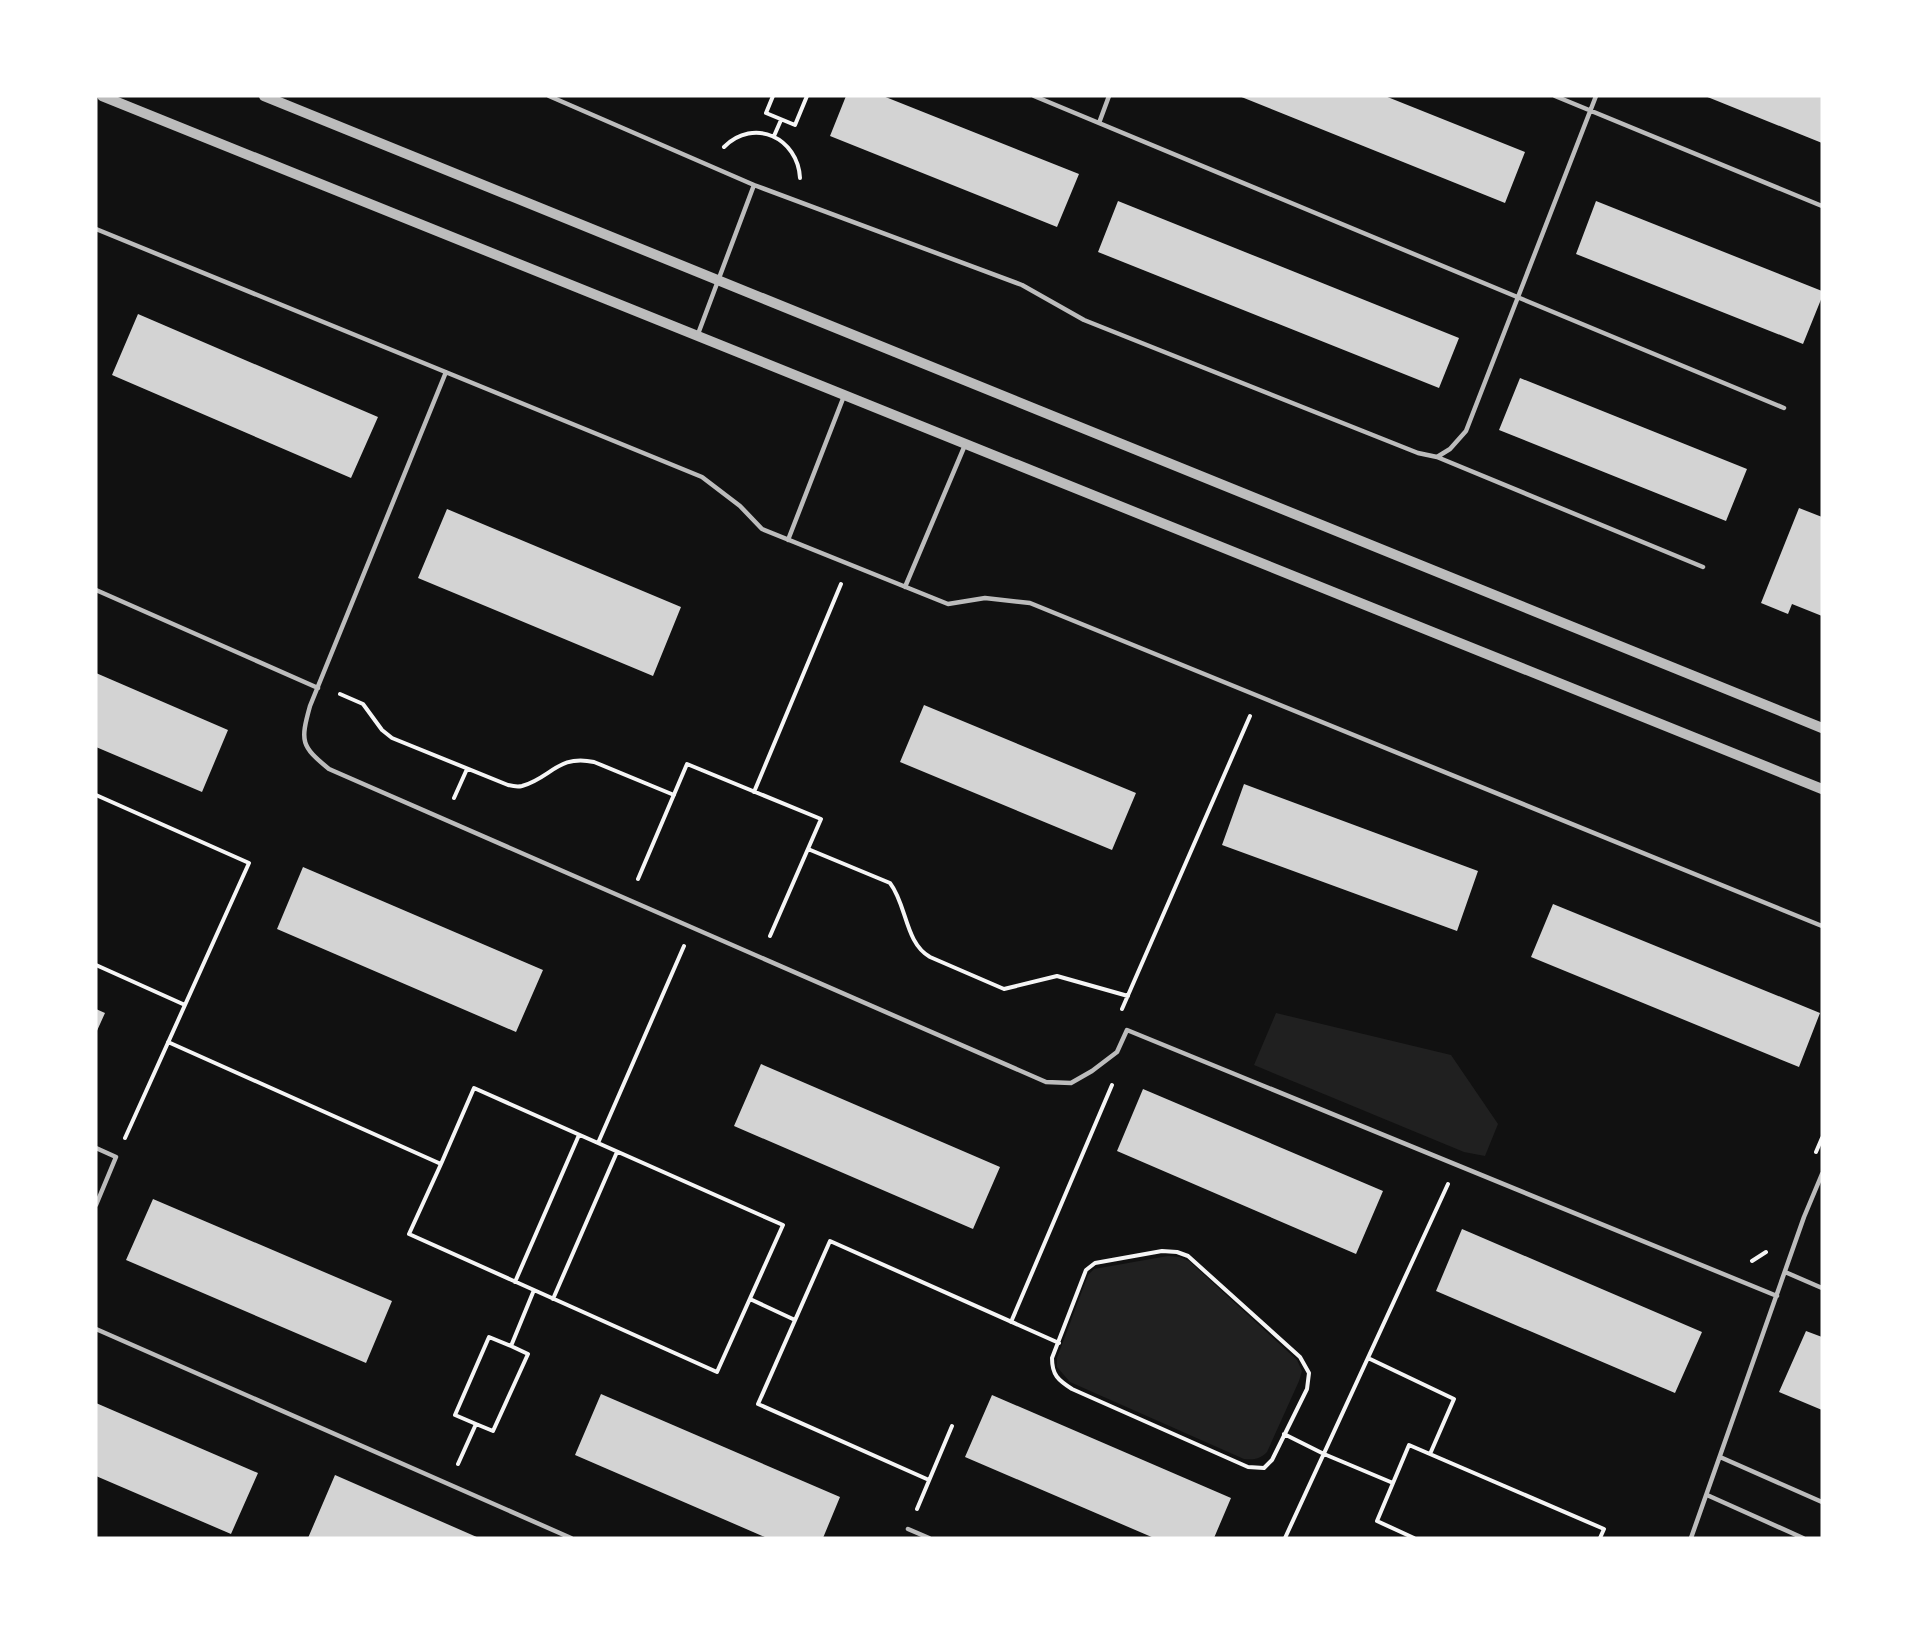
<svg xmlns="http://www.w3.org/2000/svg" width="1918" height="1634" viewBox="0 0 1918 1634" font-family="'Roboto Condensed',sans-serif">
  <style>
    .green { fill: #202020 }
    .building { fill: #d3d3d3 }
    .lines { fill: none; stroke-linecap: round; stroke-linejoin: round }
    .path { stroke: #f5f5f5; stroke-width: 4 }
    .service { stroke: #bcbcbc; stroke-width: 4.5 }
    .tertiary { stroke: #bcbcbc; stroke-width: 10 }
  </style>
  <rect width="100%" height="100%" fill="#111"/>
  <path class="green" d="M1276,1013L1451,1055L1498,1124L1485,1156L1464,1152L1254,1065Z
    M1168,1256L1180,1257L1189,1261L1297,1360L1302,1371L1299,1381L1267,1452C1260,1459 1254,1460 1244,1459L1070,1382L1057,1367V1358L1088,1275L1094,1269Z"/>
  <path class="building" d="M846,96H883L1079,174L1057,227L830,136Z
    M1239,96H1385L1525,152L1505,203Z
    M1705,96H1822V143Z
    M1118,201L1459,338L1439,388L1098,252Z
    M1596,201L1822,291V297L1803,344L1576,254Z
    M138,314L378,417L351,478L112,375Z
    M1520,378L1747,469L1726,521L1499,430Z
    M1799,508L1822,517V616L1792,604L1788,614L1761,603Z
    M447,509L681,607L653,676L418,578Z
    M96,673L228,730L202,792L96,747Z
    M924,705L1136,793L1112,850L900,762Z
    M1244,784L1478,871L1457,931L1222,845Z
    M303,867L543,970L516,1032L277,929Z
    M1553,904L1820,1013L1799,1067L1531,957Z
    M96,1009L105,1013L96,1033Z
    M761,1064L1000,1167L973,1229L734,1126Z
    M1143,1089L1383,1191L1356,1254L1117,1151Z
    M153,1199L392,1301L366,1363L126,1260Z
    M1462,1229L1702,1332L1675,1393L1436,1291Z
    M1806,1331L1822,1337V1410L1779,1392Z
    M601,1394L840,1497L823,1538H767L575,1455Z
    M992,1395L1231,1498L1214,1538H1154L965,1457Z
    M96,1403L258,1473L231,1534L96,1476Z
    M335,1475L479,1538H308Z"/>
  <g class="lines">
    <path class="path" d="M773,96L766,113L795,125L807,96
      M774,136L781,120
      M724,147C754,117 798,138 800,178
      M340,694L363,704L382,730L392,738L508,785C512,786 518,787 522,786C551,778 558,754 594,762L674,795
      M754,792L841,584
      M96,795L249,863L125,1138
      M454,798L467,769
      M808,849L890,883C907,905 905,943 930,957L1004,989L1057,976L1128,996
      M638,879L687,764L821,819L770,936
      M96,965L185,1005
      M1122,1009L1250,716
      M168,1042L441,1164L474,1088L783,1225L717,1372L409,1234L441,1164
      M598,1143L684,946
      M1816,1152L1822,1138
      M1162,1251L1177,1252L1188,1256L1300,1357L1309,1373L1307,1389L1272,1460L1264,1468L1248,1467L1072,1389C1058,1380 1052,1375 1052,1358L1086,1270L1095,1263Z
      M1752,1261L1766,1252
      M515,1282L579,1135
      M553,1299L617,1152
      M750,1299L795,1320
      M1011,1322L1112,1085
      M1368,1358L1454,1399L1430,1454
      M476,1424L455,1415L489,1337L511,1346
      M1284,1434L1324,1454L1393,1483L1409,1445L1604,1529L1600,1538
      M458,1464L476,1424L493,1431L528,1354L511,1346L534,1290
      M929,1480L758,1404L830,1241L1059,1343
      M1393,1483L1377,1521L1414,1538
      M917,1509L952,1426
      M1285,1538L1448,1184"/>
    <path class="service" d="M549,96L754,185
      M1034,96L1784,408
      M1555,96L1822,206
      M1099,123L1109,96
      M96,229L702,477L740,506L762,529L948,604L985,598L1030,603L1822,926
      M698,334L754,185L1022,285L1084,320L1418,453L1437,457L1450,449L1466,431L1596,96
      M446,372L310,706C300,742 301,746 329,769L1046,1082L1071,1083L1092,1071L1117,1052L1127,1030L1777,1296
      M1437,457L1703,567
      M788,540L844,396
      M905,587L965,445
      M96,590L318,688
      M96,1148L116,1157L96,1205
      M1785,1272L1822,1288
      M96,1329L571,1538
      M1720,1457L1822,1502
      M1707,1495L1803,1538
      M908,1529L929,1538
      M1691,1538L1804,1217L1822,1174"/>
    <path class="tertiary" d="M102,96L1822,789
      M264,96L1822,728"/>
  </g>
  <rect width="1918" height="1634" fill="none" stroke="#ffffff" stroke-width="195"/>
</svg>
